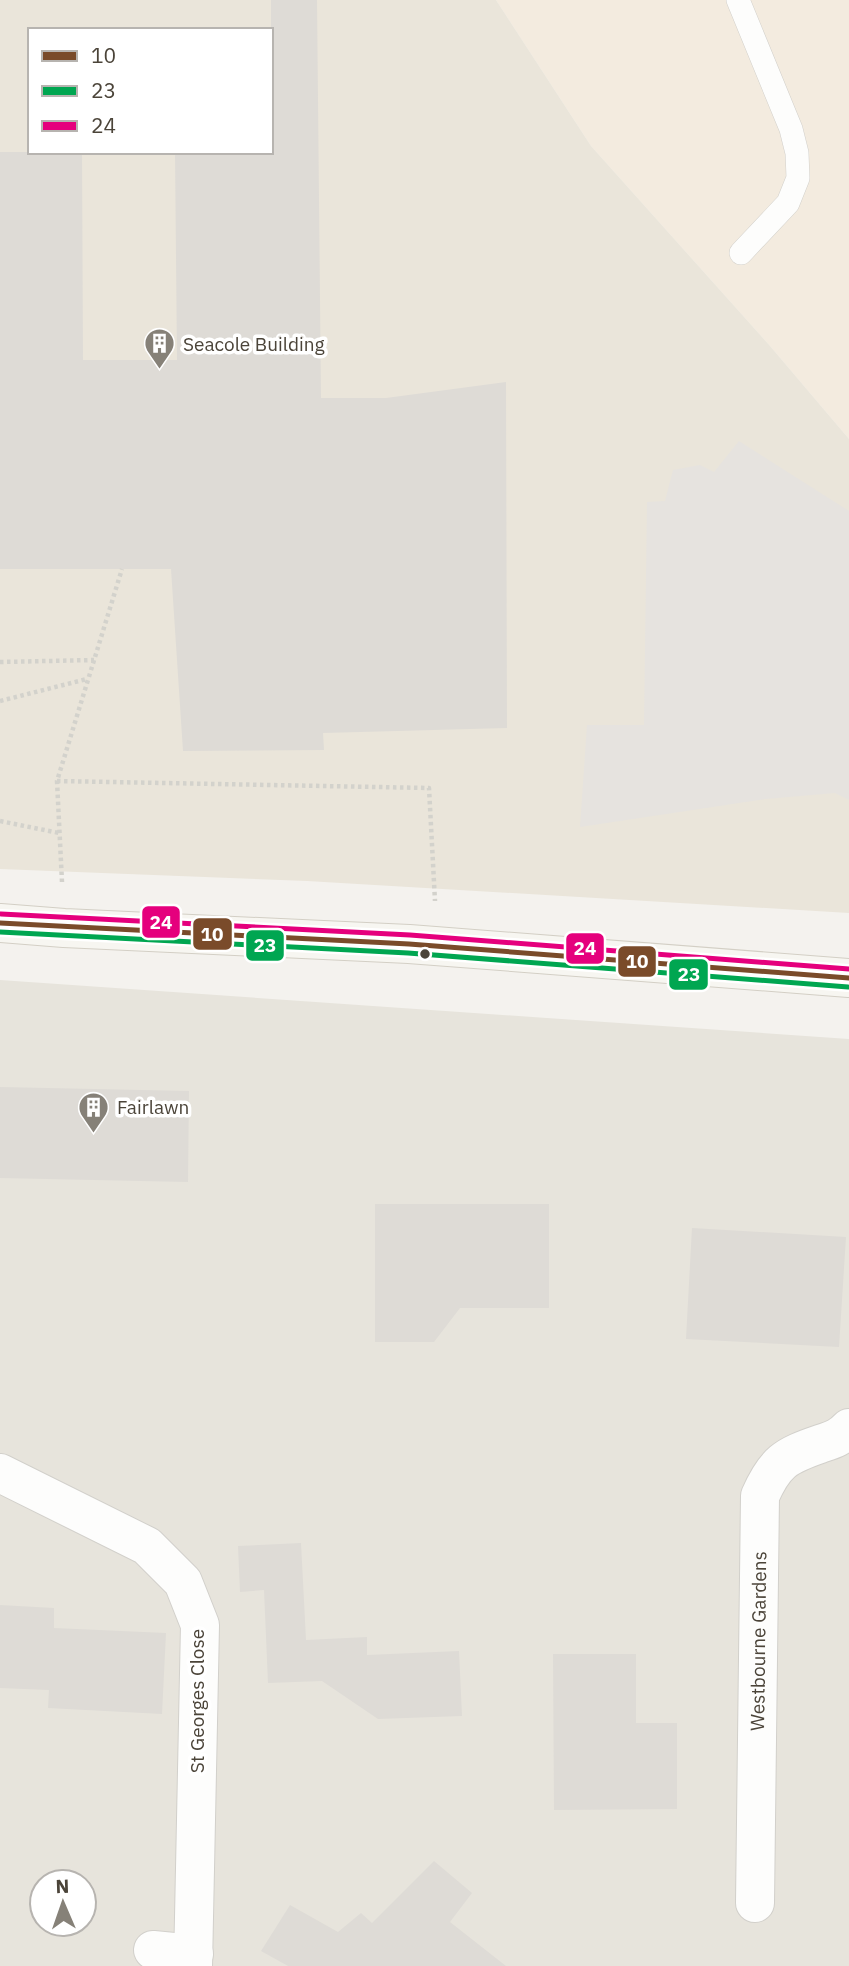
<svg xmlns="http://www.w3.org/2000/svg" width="849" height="1966" viewBox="0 0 849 1966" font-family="'IBM Plex Sans',sans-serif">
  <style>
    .residential { fill: #e7e4dc; fill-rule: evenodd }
    .commercial { fill: #f3ebdf }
    .education { fill: #eae5da; fill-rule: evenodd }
    .parking { fill: #e6e3df }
    .building { fill: #dedbd6 }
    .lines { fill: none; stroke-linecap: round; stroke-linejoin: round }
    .service-casing { stroke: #d2d0cb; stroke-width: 24 }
    .minor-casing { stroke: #d2d0cb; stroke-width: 40 }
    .secondary-casing { stroke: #d3cfc5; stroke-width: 40 }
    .path { stroke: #d3d2cc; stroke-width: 4.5; stroke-dasharray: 3.5 3.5; stroke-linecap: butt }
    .service { stroke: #fdfdfc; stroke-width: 23 }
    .minor { stroke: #fdfdfc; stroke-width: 38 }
    .secondary { stroke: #f7f6f1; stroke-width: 38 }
    .bus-1-casing { stroke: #fff; stroke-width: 10 }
    .bus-2-casing { stroke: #fff; stroke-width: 10 }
    .bus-3-casing { stroke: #fff; stroke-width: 10 }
    .bus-1 { stroke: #7a4b2a; stroke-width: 5 }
    .bus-2 { stroke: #00a651; stroke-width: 5 }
    .bus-3 { stroke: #e5007d; stroke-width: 5 }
    .bus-dot { fill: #4b4439; stroke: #fff; stroke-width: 2.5 }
    .labels { text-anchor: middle; stroke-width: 7; stroke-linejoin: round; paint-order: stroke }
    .poi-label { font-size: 19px; fill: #4b4439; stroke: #fff; text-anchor: start }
    .street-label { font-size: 19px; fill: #4b4439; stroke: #fff }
    .line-badge { stroke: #fff; stroke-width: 2.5 }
    .badge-label { font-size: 19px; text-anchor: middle; font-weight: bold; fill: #fff }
  </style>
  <rect width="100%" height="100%" fill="#f4f2ee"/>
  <path class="residential" d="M0,980L849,1039V1966H0ZM42,1882H84V1924H42Z"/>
  <path class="commercial" d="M496,0H849V439L770,346L591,146Z"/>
  <path class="education" d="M0,0H496L591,146L770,346L849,439V913L307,881L0,869ZM30,30H271V152H30Z"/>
  <path class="parking" d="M739,441L849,511V800L835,793L766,799L580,827L587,725H644L647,502L665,501L673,470L700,465L714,472Z"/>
  <path class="building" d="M271,0H317L321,398H386L506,382L507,728L323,733L324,750L183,751L171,569H0V152H82L83,360H177L175,152H271Z
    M0,1087L189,1091L188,1182L0,1178Z
    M375,1204H549V1308H460L434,1342H375Z
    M692,1228L846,1237L839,1347L686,1339Z
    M301,1543L306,1640L367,1637V1655L459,1651L462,1716L378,1719L322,1681L268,1683L264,1590L240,1592L238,1546Z
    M0,1605L54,1608V1628L166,1633L162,1714L48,1708L49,1690L0,1688Z
    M553,1654H636V1723H677V1809L554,1810Z
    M434,1861L472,1893L450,1922L506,1966H288L261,1951L290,1905L338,1932L361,1913L372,1923Z"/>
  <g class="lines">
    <defs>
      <path id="service" d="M738,0L791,129L797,153L798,178L788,203L741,253"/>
      <g id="minor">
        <path d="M0,1473L147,1546L183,1582L200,1625L193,1966"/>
        <path id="s1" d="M755,1903L760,1496C775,1462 785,1456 820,1444C832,1440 840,1438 849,1428"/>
        <path d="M153,1950L194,1954"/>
      </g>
      <path id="secondary" d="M0,923L64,928L409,944L849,978"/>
    </defs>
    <use href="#service" class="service-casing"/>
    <use href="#minor" class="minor-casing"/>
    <use href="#secondary" class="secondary-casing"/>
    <path class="path" d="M0,662L94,660
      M0,701L87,679
      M57,781L429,788L435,901
      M0,821L59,833
      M62,882L57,781L122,569"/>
    <use href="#service" class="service"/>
    <use href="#minor" class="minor"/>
    <use href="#secondary" class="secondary"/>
    <defs>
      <path id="bus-1" d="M0,923L409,944L849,978"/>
      <path id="bus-2" d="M0,932L408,953L848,987"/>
      <path id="bus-3" d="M1,914L410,935L849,969"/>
    </defs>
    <use href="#bus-1" class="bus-1-casing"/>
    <use href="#bus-2" class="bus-2-casing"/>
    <use href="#bus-3" class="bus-3-casing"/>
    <use href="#bus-1" class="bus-1"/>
    <use href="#bus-2" class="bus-2"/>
    <use href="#bus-3" class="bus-3"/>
  </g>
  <defs>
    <symbol id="building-pin" viewBox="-11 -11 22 30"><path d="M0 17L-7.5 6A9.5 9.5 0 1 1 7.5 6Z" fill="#868178" stroke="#fff"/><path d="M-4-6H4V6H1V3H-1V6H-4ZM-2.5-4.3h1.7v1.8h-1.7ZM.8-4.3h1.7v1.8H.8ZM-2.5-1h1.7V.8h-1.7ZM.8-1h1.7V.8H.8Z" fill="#fff"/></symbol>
  </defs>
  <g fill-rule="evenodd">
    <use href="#building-pin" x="142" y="326" width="35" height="47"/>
    <use href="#building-pin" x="76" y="1090" width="35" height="47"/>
  </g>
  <circle class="bus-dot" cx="425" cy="954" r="6"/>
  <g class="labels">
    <g class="poi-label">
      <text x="183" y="351">Seacole Building</text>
      <text x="117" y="1114">Fairlawn</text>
    </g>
    <g class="street-label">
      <text dy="7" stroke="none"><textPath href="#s1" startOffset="262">Westbourne Gardens</textPath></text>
      <text transform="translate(197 1701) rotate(-90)" y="7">St Georges Close</text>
    </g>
  </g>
  <g class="line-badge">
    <rect x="141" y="905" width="40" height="34" rx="7" fill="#e5007d"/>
    <rect x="192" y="917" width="41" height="34" rx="7" fill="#7a4b2a"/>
    <rect x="245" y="929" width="40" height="33" rx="7" fill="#00a651"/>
    <rect x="565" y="932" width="40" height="33" rx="7" fill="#e5007d"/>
    <rect x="617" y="945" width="40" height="33" rx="7" fill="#7a4b2a"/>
    <rect x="668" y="958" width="41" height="33" rx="7" fill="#00a651"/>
  </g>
  <g class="badge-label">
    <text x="161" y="929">24</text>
    <text x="212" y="941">10</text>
    <text x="265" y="952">23</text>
    <text x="585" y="955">24</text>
    <text x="637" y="968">10</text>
    <text x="689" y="981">23</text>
  </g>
  <rect x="28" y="28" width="245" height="126" fill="#ffffff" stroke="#b7b4b0" stroke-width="2"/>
  <rect x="42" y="51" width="35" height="10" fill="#7a4b2a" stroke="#b7b4b0" stroke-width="2"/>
  <text x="91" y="63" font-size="21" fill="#4b4439">10</text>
  <rect x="42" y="86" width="35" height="10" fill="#00a651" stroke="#b7b4b0" stroke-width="2"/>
  <text x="91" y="98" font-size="21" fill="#4b4439">23</text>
  <rect x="42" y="121" width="35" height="10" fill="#e5007d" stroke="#b7b4b0" stroke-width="2"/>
  <text x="91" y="133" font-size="21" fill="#4b4439">24</text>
  <g transform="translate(63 1903) rotate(358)"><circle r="33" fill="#ffffff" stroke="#b7b4b0" stroke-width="2"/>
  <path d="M0-5L12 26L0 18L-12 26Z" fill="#868178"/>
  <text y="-10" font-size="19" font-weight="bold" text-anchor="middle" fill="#4b4439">N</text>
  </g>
</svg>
